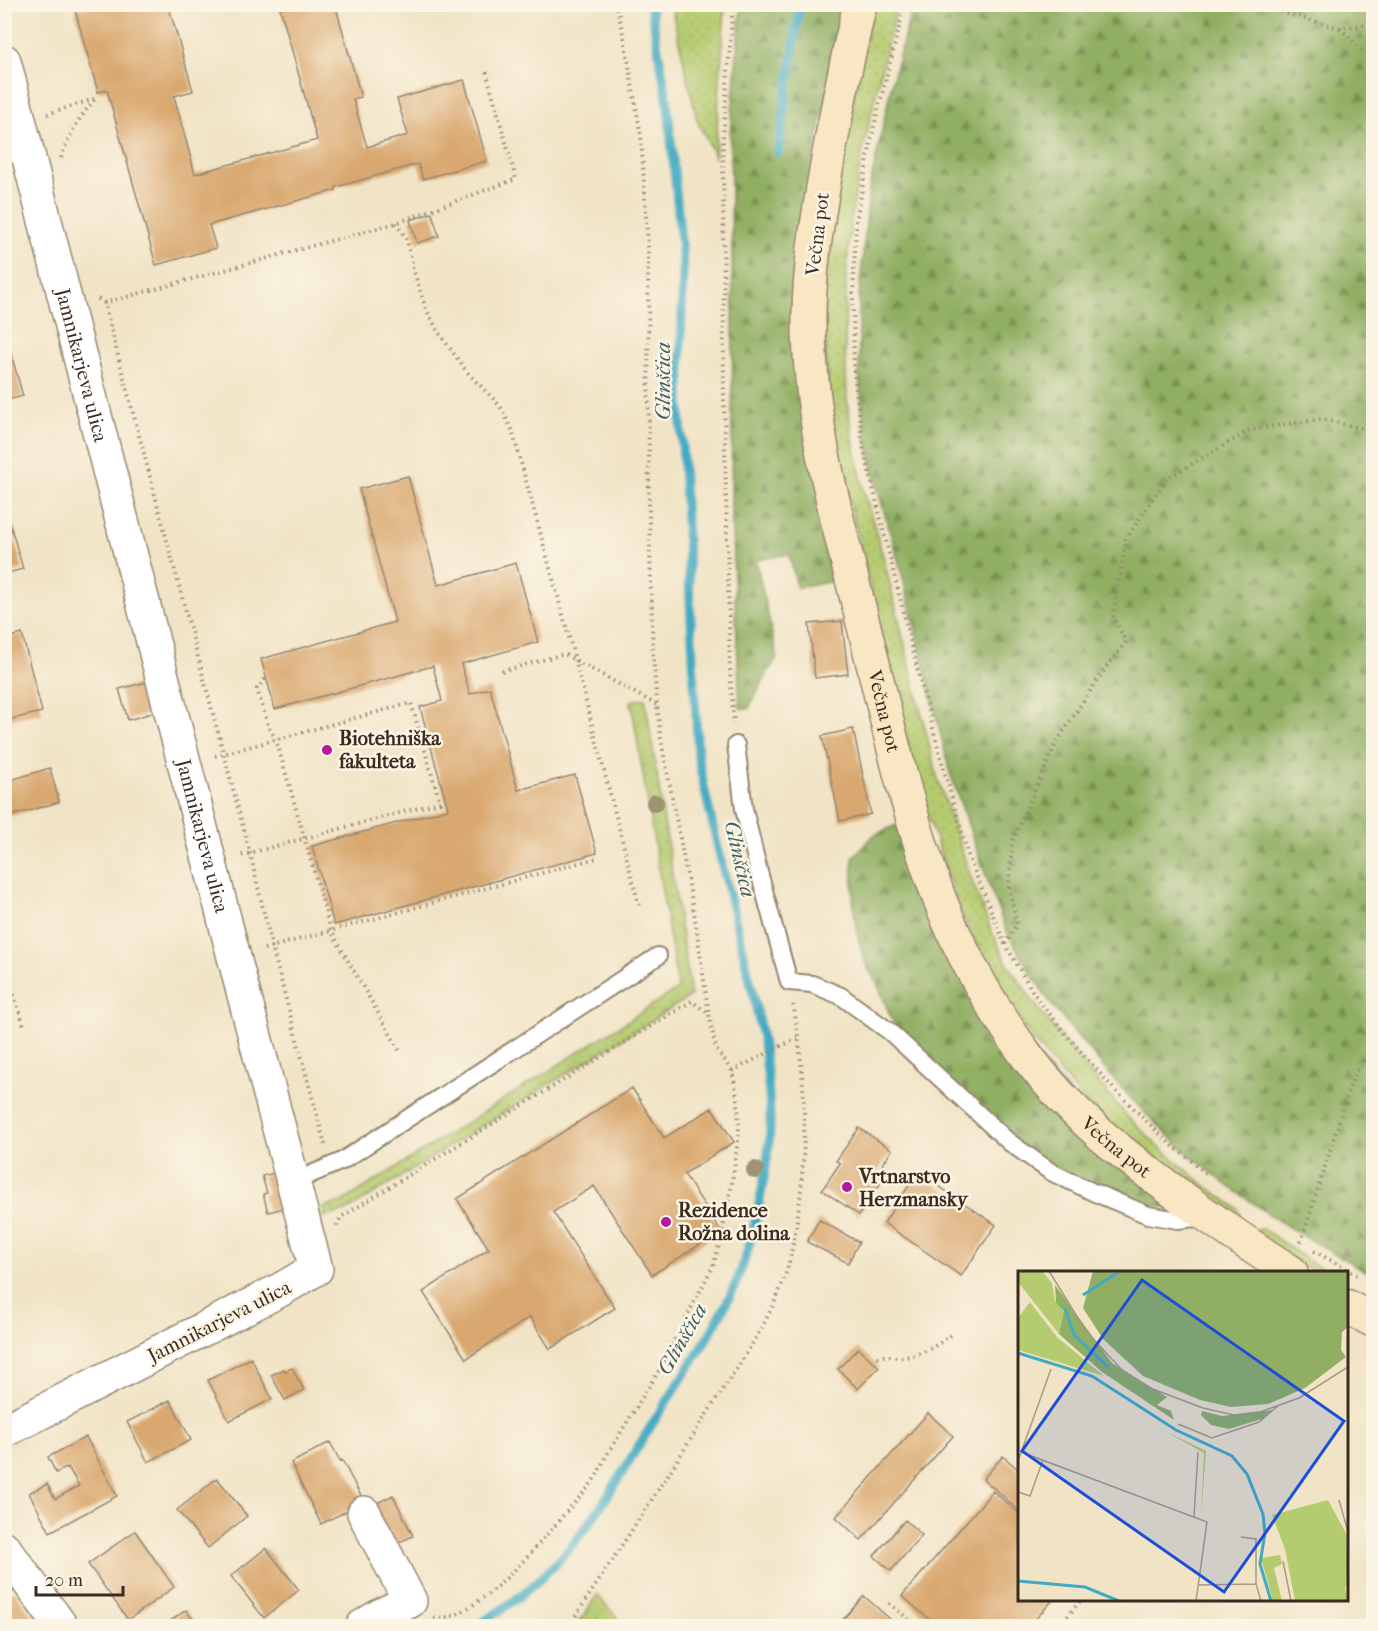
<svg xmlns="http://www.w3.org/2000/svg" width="1378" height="1631" viewBox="0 0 1378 1631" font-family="'IM FELL French Canon',serif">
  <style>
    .grass { fill: url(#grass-dots); stroke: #787a46; stroke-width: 1.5 }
    .forest { fill: url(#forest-firs); stroke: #666c40; stroke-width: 1.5 }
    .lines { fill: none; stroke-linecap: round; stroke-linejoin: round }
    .stream { stroke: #42aac2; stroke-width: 9 }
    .building { fill: #d9a870 }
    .service-casing { stroke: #968772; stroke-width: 20 }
    .minor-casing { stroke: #968772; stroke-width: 36 }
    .secondary-casing { stroke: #968772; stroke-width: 36 }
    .path { stroke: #968772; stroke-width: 4; stroke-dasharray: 1.5 4.5; stroke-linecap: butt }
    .service { stroke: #fff; stroke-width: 16 }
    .minor { stroke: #fff; stroke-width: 33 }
    .secondary { stroke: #f9e7c3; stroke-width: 33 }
    .tree { fill: #9e9475 }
    .poi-dot { fill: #b5179e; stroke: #fcf5e5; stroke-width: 2 }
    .labels { text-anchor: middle; stroke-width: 5; stroke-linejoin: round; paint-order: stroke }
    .street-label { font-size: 20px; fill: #3b2a1e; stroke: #fcf5e5 }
    .poi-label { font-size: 20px; font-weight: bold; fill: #3b2a1e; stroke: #fcf5e5; text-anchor: start }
    .water-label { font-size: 21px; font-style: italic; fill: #3e5d60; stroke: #fcf5e5 }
    .inset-river { fill: none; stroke: #42aac2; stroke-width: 3 }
    .inset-road { fill: none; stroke: #a89a83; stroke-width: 1.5 }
    .view { fill: #1d4ed8; fill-opacity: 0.15; stroke: #1d4ed8; stroke-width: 3 }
    .inset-edge { fill: none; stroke: #3b2a1e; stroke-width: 3 }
  </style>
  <defs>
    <pattern id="grass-dots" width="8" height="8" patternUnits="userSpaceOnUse" patternTransform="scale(1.5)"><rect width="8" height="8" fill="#b5cb6f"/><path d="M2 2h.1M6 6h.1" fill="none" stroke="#9dae60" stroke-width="1.8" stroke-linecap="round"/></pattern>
    <pattern id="forest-firs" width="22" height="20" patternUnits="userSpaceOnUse" patternTransform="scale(1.5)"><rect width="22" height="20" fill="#90af62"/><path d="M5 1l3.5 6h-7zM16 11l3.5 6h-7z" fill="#778f50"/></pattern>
  </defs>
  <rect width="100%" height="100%" fill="#fcf5e5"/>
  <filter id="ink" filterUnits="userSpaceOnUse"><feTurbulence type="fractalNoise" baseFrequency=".0167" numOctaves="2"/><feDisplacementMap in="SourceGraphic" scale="12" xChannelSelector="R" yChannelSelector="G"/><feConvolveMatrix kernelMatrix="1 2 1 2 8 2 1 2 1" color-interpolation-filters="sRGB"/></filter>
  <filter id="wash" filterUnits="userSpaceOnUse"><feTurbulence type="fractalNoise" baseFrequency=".008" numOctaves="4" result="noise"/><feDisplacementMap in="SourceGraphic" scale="24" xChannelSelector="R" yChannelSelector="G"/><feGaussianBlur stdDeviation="1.35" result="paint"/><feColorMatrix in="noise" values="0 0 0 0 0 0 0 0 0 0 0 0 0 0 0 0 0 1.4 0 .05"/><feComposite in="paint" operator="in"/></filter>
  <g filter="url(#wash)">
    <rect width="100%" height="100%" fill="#f1e4c6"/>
    <path class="grass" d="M671,5H725L715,157L697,120Z
      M873,5H899L889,36L861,158L851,220L846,278L845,345L847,400L853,440L863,488L884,560L936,773L972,881L990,928L1007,963L1034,1003L1068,1046L1126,1115L1157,1145L1202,1183L1237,1208L1240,1215L1239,1221L1092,1110L1033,1040L984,961L955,898L927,812L900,712L829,416L822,306L846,136Z
      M645,698L691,996L346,1211L323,1217V1208L342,1202L678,989L631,701Z
      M1259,1229H1263L1314,1264L1330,1272H1315L1278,1250L1256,1230Z
      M597,1595L625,1626H577Z"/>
    <path class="forest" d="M741,5H846L814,155L840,580L797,588L789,554L756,560L777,657L748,709L740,708L731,510L733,317L730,134Z
      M913,5H1373V1275L1312,1241L1276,1219L1227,1185L1186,1152L1149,1117L1114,1080L1051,1004L1027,967L1006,930L991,890L950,773L901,570L876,484L868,447L862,408L859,373V296L869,190L894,74Z
      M896,825L946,951L1170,1208L1139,1203L1081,1180L1033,1154L901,1039C892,1022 886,1005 879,988C875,978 867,969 864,959C853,926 852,892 853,857L874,835Z"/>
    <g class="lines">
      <path class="stream" d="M778,153L800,4
        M476,1626C506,1608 536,1586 560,1559C596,1520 622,1472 651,1426C681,1378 716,1331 738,1278C749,1251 755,1223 761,1194C766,1168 771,1142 770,1116C769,1057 755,1000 741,943C726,881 710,819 698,757L680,403L683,263L667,98L650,4"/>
    </g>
    <g id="blocks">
      <path class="building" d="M95,4H168L193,91L174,96L195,174L317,140L279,4H335L361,97L353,99L367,147L408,135L397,99L464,80L487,161L423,179L418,164L336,187V190L209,225L216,248L156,265L107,90L98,92L75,10Z
        M432,213L439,236L417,243L410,220Z
        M4,329L23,396L4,401Z
        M408,476L438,585L516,563L538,642L461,664L470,694L490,688L518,790L575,775L597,853L334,925L312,846L448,809L420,707L442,701L433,666L275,709L261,659L395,622L359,489Z
        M4,503L23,569L4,574Z
        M842,621L848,674L815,678L809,624Z
        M22,634L42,712L4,721V639Z
        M147,682L155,712L128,720L119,689Z
        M853,729L871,814L840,821L822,736Z
        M50,768L59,802L4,818V782Z
        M632,1088L664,1138L712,1108L734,1142L684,1174L721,1231L652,1275L594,1186L553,1212L615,1308L550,1349L530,1317L466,1359L423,1292L489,1249L457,1199Z
        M859,1128L892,1150L875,1176L882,1181L859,1215L822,1190L840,1163L836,1161Z
        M280,1172L285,1208L268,1212L263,1194L267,1193L262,1176Z
        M918,1172L996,1225L961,1276L884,1223Z
        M819,1220L859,1242L848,1263L807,1242Z
        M858,1348L879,1367L858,1389L838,1369Z
        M251,1358L272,1399L229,1421L208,1380Z
        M292,1368L304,1390L285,1400L271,1375L284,1369L285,1371Z
        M170,1400L191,1440L148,1462L127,1422Z
        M928,1413L953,1436L861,1540L836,1517Z
        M86,1437L117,1496L50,1532L29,1493L47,1484L55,1499L79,1486L68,1467L56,1473L48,1457Z
        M330,1442L340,1461L342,1460L364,1502L321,1524L291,1463Z
        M1003,1456L1020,1471V1511L983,1479Z
        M217,1478L247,1516L208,1548L177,1510Z
        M993,1491L1020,1514V1600H1053L1029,1626H937L902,1596Z
        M393,1495L413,1536L389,1547L369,1507Z
        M905,1520L922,1535L891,1571L874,1556Z
        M135,1531L174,1587L128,1620L88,1564Z
        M266,1548L299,1590L264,1618L231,1576Z
        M15,1590L39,1626H4V1597Z
        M864,1596L891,1620L886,1626H837Z
        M186,1610L198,1626H163Z"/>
    </g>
  </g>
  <g filter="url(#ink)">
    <use href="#blocks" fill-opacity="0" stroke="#968772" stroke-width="1.5"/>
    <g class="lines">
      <defs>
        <path id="service" d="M4,156L27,151
          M736,745L744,809L759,872L789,982L812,984L841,996L890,1032L1009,1142L1051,1172L1093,1192L1148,1215L1178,1220L1204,1217
          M293,1182L342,1161L658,956"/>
        <g id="minor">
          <path id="s1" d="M4,61L234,957L316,1269L280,1290L4,1431"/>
          <path d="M4,1548L61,1626"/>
          <path d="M363,1626L381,1615L410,1601L364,1513"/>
        </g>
        <g id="secondary">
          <path id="s2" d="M860,4C846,63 834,122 824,182C817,224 810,267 809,311C807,416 838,522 863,623C886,714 905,807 938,895C960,953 992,1009 1029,1059C1071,1115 1127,1158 1184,1199C1219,1224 1254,1249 1291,1272"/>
          <path d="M1346,1306L1374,1321"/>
        </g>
      </defs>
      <use href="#service" class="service-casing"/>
      <use href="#minor" class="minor-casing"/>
      <use href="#secondary" class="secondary-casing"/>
      <path class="path" d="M733,4L723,138L724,400L730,673L734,724
        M905,4L874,126L856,221L853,295L854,372L863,446L916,664L946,777L969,858L1005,944L1034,994L1068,1037L1114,1089L1168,1142L1206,1173
        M1252,4L1339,28L1374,24
        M1340,28L1374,62
        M47,114L94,99
        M61,158C70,133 78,119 95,99
        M396,223L407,240L414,272L426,309L439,333L467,372L500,406L512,430L575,659L639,905
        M98,299L104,303L250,853L272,947L325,1145
        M104,303L396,223L516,179L486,71
        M502,671L564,654L657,705
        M265,679L257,689L269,728L276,739L331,931L401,1053
        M215,756L411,703L440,802L239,856
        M1005,944L1017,924L1009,887L1012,842L1056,743L1102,673L1126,642L1113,617L1126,539L1166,479L1250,430L1322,419L1374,431
        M264,949L597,858
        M4,966L24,1025
        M732,1071L799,1037
        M337,1226L341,1217L692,1001L708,1014
        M1301,1242L1354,1074L1374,1049
        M1314,1251L1357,1275
        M877,1357C888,1354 895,1358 905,1357C924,1355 938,1344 953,1334
        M889,1603L916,1626
        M434,1618C443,1618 453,1617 461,1612C511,1585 549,1529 588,1488L597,1475L605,1458L658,1372L713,1266L721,1238L732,1183L739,1133L738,1101L732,1071L716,1049L709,1015L694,912L661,739L657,705L653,655L649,516L648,246L641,136L624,37L616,4
        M569,1626C616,1554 664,1482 710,1409C737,1368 767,1326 784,1279C793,1253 796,1226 800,1199C807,1133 805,1069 793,1004
        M1060,1626L1081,1600"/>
      <use href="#service" class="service"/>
      <use href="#minor" class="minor"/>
      <use href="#secondary" class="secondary"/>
    </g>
    <g class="tree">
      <circle cx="655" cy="803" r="9"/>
      <circle cx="755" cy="1170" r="9"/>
    </g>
  </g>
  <g class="poi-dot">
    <circle cx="327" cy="750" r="6"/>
    <circle cx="847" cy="1187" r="6"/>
    <circle cx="666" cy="1222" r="6"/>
  </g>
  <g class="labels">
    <g class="street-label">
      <text transform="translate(817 234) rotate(-83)" y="7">Večna pot</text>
      <text dy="7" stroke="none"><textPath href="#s1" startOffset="314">Jamnikarjeva ulica</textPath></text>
      <text dy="7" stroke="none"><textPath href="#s2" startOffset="720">Večna pot</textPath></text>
      <text dy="7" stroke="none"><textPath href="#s1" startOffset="800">Jamnikarjeva ulica</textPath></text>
      <text dy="7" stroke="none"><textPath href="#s2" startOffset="1224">Večna pot</textPath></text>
      <text transform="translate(219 1321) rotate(-27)" y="7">Jamnikarjeva ulica</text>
    </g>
    <g class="poi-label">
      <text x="339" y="745">Biotehniška<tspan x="339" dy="23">fakulteta</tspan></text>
      <text x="859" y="1183">Vrtnarstvo<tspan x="859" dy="23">Herzmansky</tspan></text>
      <text x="678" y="1217">Rezidence<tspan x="678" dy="23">Rožna dolina</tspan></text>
    </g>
    <g class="water-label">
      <text transform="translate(663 381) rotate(-90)" y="7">Glinščica</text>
      <text transform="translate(740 859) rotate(77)" y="7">Glinščica</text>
      <text transform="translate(682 1339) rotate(-60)" y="7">Glinščica</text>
    </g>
  </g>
  <g transform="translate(1018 1271)">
    <rect width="330" height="330" fill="#f1e4c6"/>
    <path d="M1,0H24L34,12L37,30L46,40L41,63L0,11ZM12,31L39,66L86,105L0,79V47ZM147,160L188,180L183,245L186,182ZM310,229L330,266V315L327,316L330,330H277L267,278L254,244ZM262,284L264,293L256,297L264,330H255L243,287Z" fill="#b5cb6f"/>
    <path d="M75,0H330V56L324,61L323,79L328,86L287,117L250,133L213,136L182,129L125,105L85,68L65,37ZM37,14L94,92L149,126L139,134L153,140L156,149L84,101L41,63L46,40L38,32ZM255,139L244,148L211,158L193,154L183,144L184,140L204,145Z" fill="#90af62"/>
    <path class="inset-river" d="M65,24L102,0M47,37L56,64L90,96M0,82L74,105L158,159L214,185L229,203L245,243L247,262L242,293L253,330M0,310L67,316L101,330"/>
    <path class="inset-road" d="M31,0L68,60L104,99L132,117L185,137L216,144L242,141L281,127L330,96M160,153L194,167L241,151L260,135M3,181L189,251L178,330M0,190L33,98M0,221L12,225L25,189M321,229L330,261M176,246L180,181M223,266L238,268V313M265,290L273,330M180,314L238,313L243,330"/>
    <path class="view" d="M124,9L326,150L206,321L4,180Z"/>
    <rect width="330" height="330" class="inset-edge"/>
  </g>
  <rect width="1378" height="1631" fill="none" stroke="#fcf5e5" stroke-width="24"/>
  <path d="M36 1586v9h87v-9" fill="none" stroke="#3b2a1e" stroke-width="3"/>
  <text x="45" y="1586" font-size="18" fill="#3b2a1e" stroke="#fcf5e5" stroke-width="4.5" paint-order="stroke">20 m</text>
</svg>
